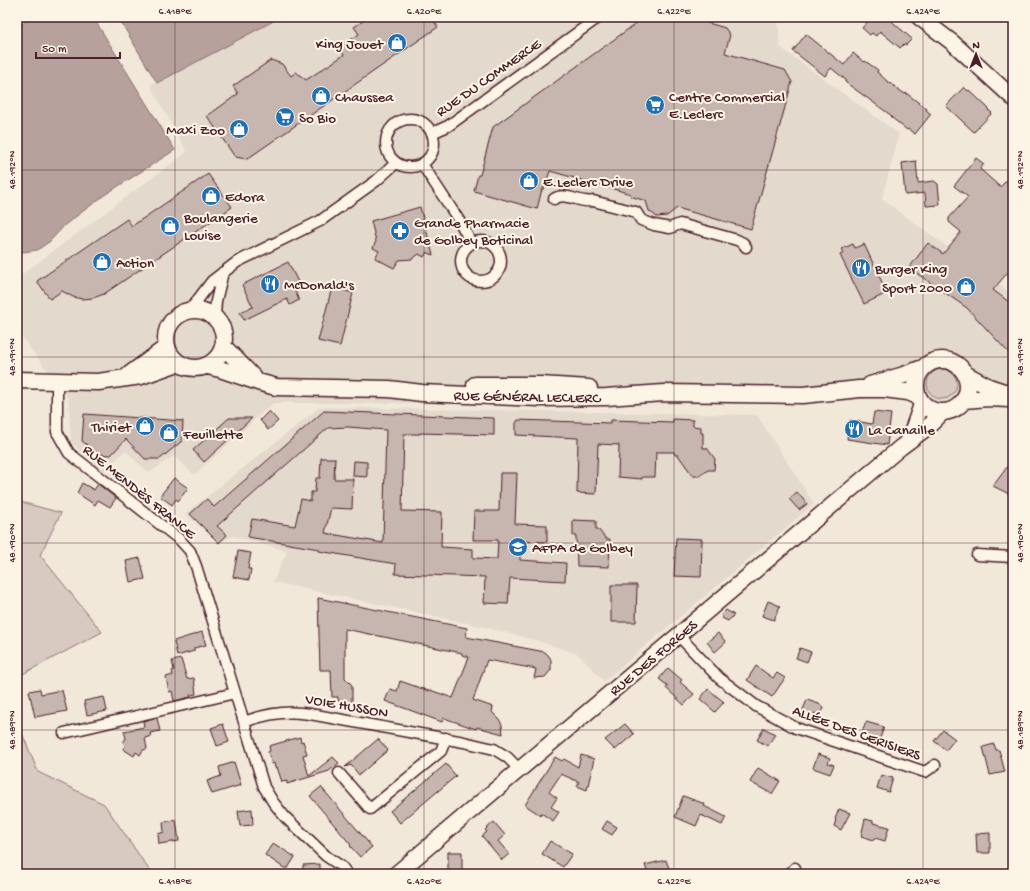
<svg xmlns="http://www.w3.org/2000/svg" width="1030" height="891" viewBox="0 0 1030 891" font-family="'Gochi Hand',sans-serif">
  <style>
    .built { fill: #e4d9cd }
    .green { fill: #d8cac0; stroke: #917476 }
    .water { fill: #b6a19c; stroke: #8b6d6f }
    .building { fill: #c7b6af; stroke: #4a1f2b }
    .lines { fill: none; stroke-linecap: round; stroke-linejoin: round }
    .street-casing { stroke: #4a1f2b; stroke-width: 13 }
    .secondary-casing { stroke: #4a1f2b; stroke-width: 18 }
    .primary-casing { stroke: #4a1f2b; stroke-width: 19 }
    .street { stroke: #fcf5e5; stroke-width: 10 }
    .secondary { stroke: #fcf5e5; stroke-width: 15 }
    .primary { stroke: #fcf5e5; stroke-width: 16 }
    .ticks { fill: none; stroke: #4a1f2b; stroke-width: 1; stroke-opacity: 0.45 }
    .labels { text-anchor: middle; stroke-width: 4; stroke-linejoin: round; paint-order: stroke }
    .poi-label { font-size: 15px; fill: #4a1f2b; stroke: #fcf5e5; text-anchor: start }
    .street-label { font-size: 15px; fill: #4a1f2b; stroke: #fcf5e5 }
    .neatline { fill: none; stroke: #4a1f2b; stroke-width: 1.5 }
    .ticks-label { font-size: 10px; text-anchor: middle; fill: #4a1f2b }
  </style>
  <rect width="100%" height="100%" fill="#f1e8da"/>
  <filter id="ink" filterUnits="userSpaceOnUse"><feTurbulence type="fractalNoise" baseFrequency=".025" numOctaves="2"/><feDisplacementMap in="SourceGraphic" scale="8" xChannelSelector="R" yChannelSelector="G"/><feConvolveMatrix kernelMatrix="1 2 1 2 8 2 1 2 1" color-interpolation-filters="sRGB"/></filter>
  <g filter="url(#ink)">
    <path class="built" d="M236,17H778L780,47L899,134L882,199L1013,295V409L908,401L889,397L802,404L273,403L194,475L174,456L149,473L125,451L103,472L71,442L68,398L21,336L17,309V278L187,152L150,85Z
      M320,407L757,415L814,504L604,681L578,654L538,641L476,625L273,582L287,551L233,536L219,543L185,514Z"/>
    <path class="green" d="M927 384a15 15 0 1 1 30 0a15 15 0 1 1-30 0Z
      M17,501L61,513L40,555L102,632L17,677Z
      M17,721L38,772L104,804L152,874H17Z"/>
    <path class="water" d="M33,17H93L175,150L106,194L66,224L49,242L37,250L24,252L17,250V27Z
      M118,17H281L157,83Z"/>
    <path class="building" d="M369,17H431L438,27L247,159L235,157L207,116L238,94L233,86L271,60L282,64L291,76L296,72L306,80L344,55L339,48L359,34L354,27Z
      M645,17H688L725,28L730,35L725,53L785,70L792,82L751,229L677,208L667,216L657,217L649,211L646,201L630,196L631,194L550,171L544,189H542L537,209L474,191L478,175H480L493,127Z
      M872,17H887L912,39L906,45L904,44L900,48L880,31L876,36L872,33L870,35L862,28Z
      M806,34L844,65L853,53L864,62L865,61L878,70L877,72L887,81L905,94L906,93L927,109L926,110L931,114L915,134L908,129L907,130L891,117L892,116L845,82L846,80L831,68L825,76L793,51Z
      M964,87L968,91L969,90L989,109L988,110L992,113L974,132L946,106Z
      M976,158L984,164L980,169L1000,187L1013,174V276L1008,272L993,290L1013,305V346L1008,352L967,308L909,268L928,243L943,254L961,232L949,222V218L968,197L954,186Z
      M916,161L918,183L934,181L938,184L940,205L926,206L925,193L905,195L902,163Z
      M208,174L232,207L104,294L93,298L82,299L73,297L62,291L50,299L37,281L127,219L132,226Z
      M420,207L433,255L427,252L424,257L419,254L412,259L399,260L394,268L375,258L379,251L373,248L376,241L371,221Z
      M853,244L855,248L864,244L887,293L864,304L840,255L844,253L842,249Z
      M288,262L298,282L292,285L299,300L290,305L287,299L244,320L240,312L253,307L242,285Z
      M332,287L353,293L340,346L318,341Z
      M269,411L278,421L268,430L260,420Z
      M324,411L494,418V435L420,433V434H404L402,511L442,512L441,547L473,549V558L497,559L498,540H473L474,511H499L500,473H517L515,524L547,525V542L520,541V560L566,563L565,581L510,578L508,604L484,603L485,577L395,574L396,564L319,551V549L248,537L252,519L295,526L301,499L311,501V492H315L316,478H320L321,458H335L334,479H353L352,509L331,508L325,533L383,543L386,430L348,427L328,428L217,526L227,535L219,543L190,514L207,499L214,507Z
      M874,412L891,414L887,445L847,439L850,420L872,424Z
      M84,414L183,421L182,441L160,459H145L126,439L111,455L98,454L82,441Z
      M229,418H252L204,462L193,450Z
      M673,419L693,420V426L701,427V433H703V448H707L715,459L714,470H708L699,476H693L678,455H675L674,452H656L655,477H642V479L618,477L619,445L598,444L596,494L577,493L578,438L516,435V423L518,420L611,423V420L673,422Z
      M1013,459V496L993,486Z
      M354,461L367,462V477L353,476Z
      M174,478L188,488L178,501L176,499L172,505L160,496Z
      M82,483L94,490L98,484L116,498L110,507L98,500L95,505L77,493Z
      M797,492L807,504L799,510L789,499Z
      M573,520L596,521V529H598L606,539H610L609,567L577,566L576,536H573Z
      M676,538L702,539L701,577L674,576Z
      M238,551L251,553L248,569H251L249,580L233,577Z
      M140,558L145,579L130,582L126,561Z
      M611,585H637L636,622H611Z
      M318,598L467,628L466,637L545,652L549,656L551,660V670L545,677L534,678L536,669L487,660L473,700L493,707L492,712L499,719L502,725L503,734L477,727L476,729L444,718L442,722L385,701L390,689L397,691L400,681L429,691L430,690L453,698L469,657L462,655V653L345,629V678L352,685V703L342,704V701H338V697H332L331,670H320Z
      M768,601L780,606L774,620L762,616Z
      M726,610L734,615L728,621L722,618V614Z
      M202,632L206,645L194,648V651L177,656L174,641Z
      M718,633L726,642L715,652L707,642Z
      M800,648L811,652L807,662L796,658Z
      M181,659L187,679L194,678L196,694L190,695L191,697L174,701L172,691L169,692L166,677L173,675L172,671L174,670L172,661Z
      M756,666L773,678L777,673L785,678L772,697L747,680Z
      M668,668L682,680L680,682L694,694L684,705L666,688L668,686L659,679Z
      M40,689L41,694L62,690L67,711L35,717L29,691Z
      M708,689L724,702L715,712L700,699Z
      M104,697L107,711L87,715L84,701Z
      M807,700L819,704L824,708L820,716L815,713L813,717L802,712Z
      M157,718L160,731L150,733L151,736L145,738L147,749L143,750L140,755L136,752L134,756L123,749L125,745L123,743L126,738L124,731L144,727L143,721Z
      M866,722L884,727L879,741L861,735Z
      M223,724L229,742L217,746L211,728Z
      M625,724L634,734L615,750L605,740Z
      M764,728L775,734L768,746L757,740Z
      M943,730L955,739L946,750L934,741Z
      M300,737L301,742L303,741L307,754L303,755L309,776L333,757L339,763L329,771L287,784V781L282,782L277,767L275,768L274,763L272,764L268,752L270,751L269,746Z
      M378,739L388,750L359,775L351,765L345,767Z
      M994,744L996,750H999L1005,772L990,775L983,747Z
      M818,754L830,758L828,763L834,765L830,774L813,768Z
      M581,755L594,759L587,790L577,786L579,782L561,774L549,792L557,798L551,807L559,812L553,821L541,813L540,815L525,805L555,757L562,761L564,759L578,767Z
      M234,762L241,785L212,794L207,781L221,776L219,767Z
      M446,764L456,776L400,823L390,811Z
      M758,768L780,781L772,794L750,782Z
      M881,775L893,778L889,792L877,788Z
      M321,787L372,847L360,857L350,846L351,845L310,796Z
      M683,796L705,804L704,806L726,817L722,825L701,815L696,826L675,817Z
      M252,809L253,825L240,826L238,811Z
      M839,809L850,813L841,830L834,826L836,820L835,819Z
      M865,819L873,821V823L889,827L885,841L875,838L874,840L861,836Z
      M176,820L179,841L159,844L158,834L164,832L163,822Z
      M607,821L617,827L612,835L602,829Z
      M494,822L505,835L498,841L509,854L502,860L482,836L487,832L485,830Z
      M990,833V853H977L976,834Z
      M550,841L572,854L563,867L542,854Z
      M273,843L295,857L288,868H284L265,855Z
      M448,852H462V874H448Z
      M666,860L671,874H648L645,865Z
      M320,864V874H303V865Z"/>
    <g class="lines">
      <defs>
        <path id="street" d="M386 143a24 24 0 1 1 48 0a24 24 0 1 1-48 0Z
          M432,133L448,126L599,17
          M422,164L460,222L471,243
          M554,199C566,191 580,204 593,201L636,212L641,220L654,225L670,228L680,224L737,240L743,243L746,247
          M461 261a20 20 0 1 1 40 0a20 20 0 1 1-40 0Z
          M190,310L212,281L237,262L320,221L376,181L396,163
          M215,316L216,301L223,272
          M57,381V432L69,453L180,540L190,551L196,566L264,787L273,802L285,817L326,856L342,867L347,874
          M977,555L1013,557
          M678,635L719,678L756,706L796,728L925,772L935,765
          M244,722C265,714 288,710 310,714L464,742L494,749L507,757L519,769
          M64,733L235,693
          M339,773L370,809L441,751L446,738
          M790,874L795,868"/>
        <path id="secondary" d="M919,17L953,43L1013,98
          M909,440L922,403
          M396,874L901,447L928,427L943,412"/>
        <path id="primary" d="M166 339a29 29 0 1 1 58 0a29 29 0 1 1-58 0Z
          M224,347L254,378
          M916 386a26 26 0 1 1 52 0a26 26 0 1 1-52 0Z
          M208,366L220,369L258,382L276,387L389,389L422,393L540,398L606,397L664,393L803,395L859,389H884L908,392L918,396
          M129,375L167,347
          M967,375L989,387L1013,395
          M17,380L98,382L141,376L178,363
          M475,385H540L589,388
          M870,385L904,375L923,368
          M964,400L988,398L1009,399"/>
      </defs>
      <use href="#street" class="street-casing"/>
      <use href="#secondary" class="secondary-casing"/>
      <use href="#primary" class="primary-casing"/>
      <use href="#street" class="street"/>
      <use href="#secondary" class="secondary"/>
      <use href="#primary" class="primary"/>
    </g>
  </g>
  <path class="ticks" d="M175,17V874M424,17V874M674,17V874M923,17V874M17,170H1013M17,357H1013M17,543H1013M17,730H1013"/>
  <defs>
    <symbol id="shop-disc" viewBox="-11 -11 22 22"><circle r="9.5" fill="#1f6fb2" stroke="#fcf5e5"/><path d="M-5-2.5h2.3a2.7 3.5 0 0 1 5.4 0H5L5.5 6h-11ZM-1.5-2.5h3a1.5 2.3 0 0 0-3 0Z" fill="#fff"/></symbol>
    <symbol id="supermarket-disc" viewBox="-11 -11 22 22"><circle r="9.5" fill="#1f6fb2" stroke="#fcf5e5"/><path d="M-6-5.5h2.5l.6 2H6L4.5 2H-2.5L-4.4-4H-6ZM-1.5 3.2a1.3 1.3 0 1 0 .1 0ZM3 3.2a1.3 1.3 0 1 0 .1 0Z" fill="#fff"/></symbol>
    <symbol id="pharmacy-disc" viewBox="-11 -11 22 22"><circle r="9.5" fill="#1f6fb2" stroke="#fcf5e5"/><path d="M-2-6h4v4h4v4h-4v4h-4v-4h-4v-4h4Z" fill="#fff"/></symbol>
    <symbol id="restaurant-disc" viewBox="-11 -11 22 22"><circle r="9.5" fill="#1f6fb2" stroke="#fcf5e5"/><path d="M-5-6h1v4h1v-4h1v4h1v-4h1v5L-1.5 .5V6h-2V.5L-5-1ZM5-6V6H3V1.5H1.5Q1.5-4 5-6Z" fill="#fff"/></symbol>
    <symbol id="university-disc" viewBox="-11 -11 22 22"><circle r="9.5" fill="#1f6fb2" stroke="#fcf5e5"/><path d="M0-5L7-2L0 1L-7-2ZM-4 1L0 2.5L4 1V4Q0 6-4 4Z" fill="#fff"/></symbol>
  </defs>
  <g fill-rule="evenodd">
    <use href="#shop-disc" x="386" y="32" width="22" height="22"/>
    <use href="#shop-disc" x="310" y="85" width="22" height="22"/>
    <use href="#supermarket-disc" x="644" y="94" width="22" height="22"/>
    <use href="#supermarket-disc" x="274" y="106" width="22" height="22"/>
    <use href="#shop-disc" x="228" y="118" width="22" height="22"/>
    <use href="#shop-disc" x="518" y="170" width="22" height="22"/>
    <use href="#shop-disc" x="200" y="185" width="22" height="22"/>
    <use href="#shop-disc" x="159" y="215" width="22" height="22"/>
    <use href="#pharmacy-disc" x="389" y="220" width="22" height="22"/>
    <use href="#shop-disc" x="91" y="251" width="22" height="22"/>
    <use href="#restaurant-disc" x="850" y="257" width="22" height="22"/>
    <use href="#restaurant-disc" x="259" y="273" width="22" height="22"/>
    <use href="#shop-disc" x="955" y="276" width="22" height="22"/>
    <use href="#shop-disc" x="134" y="415" width="22" height="22"/>
    <use href="#restaurant-disc" x="843" y="418" width="22" height="22"/>
    <use href="#shop-disc" x="158" y="422" width="22" height="22"/>
    <use href="#university-disc" x="507" y="536" width="22" height="22"/>
  </g>
  <g class="labels">
    <g class="poi-label">
      <text x="383" y="48" text-anchor="end">King Jouet</text>
      <text x="335" y="101">Chaussea</text>
      <text x="669" y="101">Centre Commercial<tspan x="669" dy="17">E.Leclerc</tspan></text>
      <text x="299" y="122">So Bio</text>
      <text x="225" y="134" text-anchor="end">Maxi Zoo</text>
      <text x="543" y="186">E.Leclerc Drive</text>
      <text x="225" y="201">Edora</text>
      <text x="184" y="222">Boulangerie<tspan x="184" dy="17">Louise</tspan></text>
      <text x="414" y="227">Grande Pharmacie<tspan x="414" dy="17">de Golbey Boticinal</tspan></text>
      <text x="116" y="267">Action</text>
      <text x="875" y="273">Burger King</text>
      <text x="284" y="289">McDonald's</text>
      <text x="952" y="292" text-anchor="end">Sport 2000</text>
      <text x="131" y="431" text-anchor="end">Thiriet</text>
      <text x="868" y="434">La Canaille</text>
      <text x="183" y="438">Feuillette</text>
      <text x="532" y="552">AFPA de Golbey</text>
    </g>
    <g class="street-label">
      <text transform="translate(488 77) rotate(-35)" y="5">RUE DU COMMERCE</text>
      <text transform="translate(527 396) rotate(1)" y="5">RUE GÉNÉRAL LECLERC</text>
      <text transform="translate(140 491) rotate(39)" y="5">RUE MENDÈS FRANCE</text>
      <text transform="translate(653 657) rotate(-40)" y="5">RUE DES FORGES</text>
      <text transform="translate(347 705) rotate(10)" y="5">VOIE HUSSON</text>
      <text transform="translate(857 732) rotate(20)" y="5">ALLÉE DES CERISIERS</text>
    </g>
  </g>
  <rect width="1030" height="891" fill="none" stroke="#fcf5e5" stroke-width="44"/>
  <g transform="translate(976 54)" stroke="#fcf5e5" stroke-width="3" paint-order="stroke">
  <path d="M0-3L7 15L0 10L-7 15Z" fill="#4a1f2b"/>
  <text y="-6" font-size="11" font-weight="bold" text-anchor="middle" fill="#4a1f2b">N</text>
  </g>
  <path d="M36 52v6h84v-6" fill="none" stroke="#4a1f2b" stroke-width="2"/>
  <text x="42" y="52" font-size="12" fill="#4a1f2b" stroke="#fcf5e5" stroke-width="3" paint-order="stroke">50 m</text>
  <rect x="22" y="22" width="986" height="847" class="neatline"/>
  <g class="ticks-label">
    <text x="175" y="14">6.418°E</text>
    <text x="424" y="14">6.420°E</text>
    <text x="674" y="14">6.422°E</text>
    <text x="923" y="14">6.424°E</text>
    <text transform="translate(11 170) rotate(-90)" y="4">48.192°N</text>
    <text transform="translate(1019 170) rotate(-90)" y="4">48.192°N</text>
    <text transform="translate(11 357) rotate(-90)" y="4">48.191°N</text>
    <text transform="translate(1019 357) rotate(-90)" y="4">48.191°N</text>
    <text transform="translate(11 543) rotate(-90)" y="4">48.190°N</text>
    <text transform="translate(1019 543) rotate(-90)" y="4">48.190°N</text>
    <text transform="translate(11 730) rotate(-90)" y="4">48.189°N</text>
    <text transform="translate(1019 730) rotate(-90)" y="4">48.189°N</text>
    <text x="175" y="884">6.418°E</text>
    <text x="424" y="884">6.420°E</text>
    <text x="674" y="884">6.422°E</text>
    <text x="923" y="884">6.424°E</text>
  </g>
</svg>
